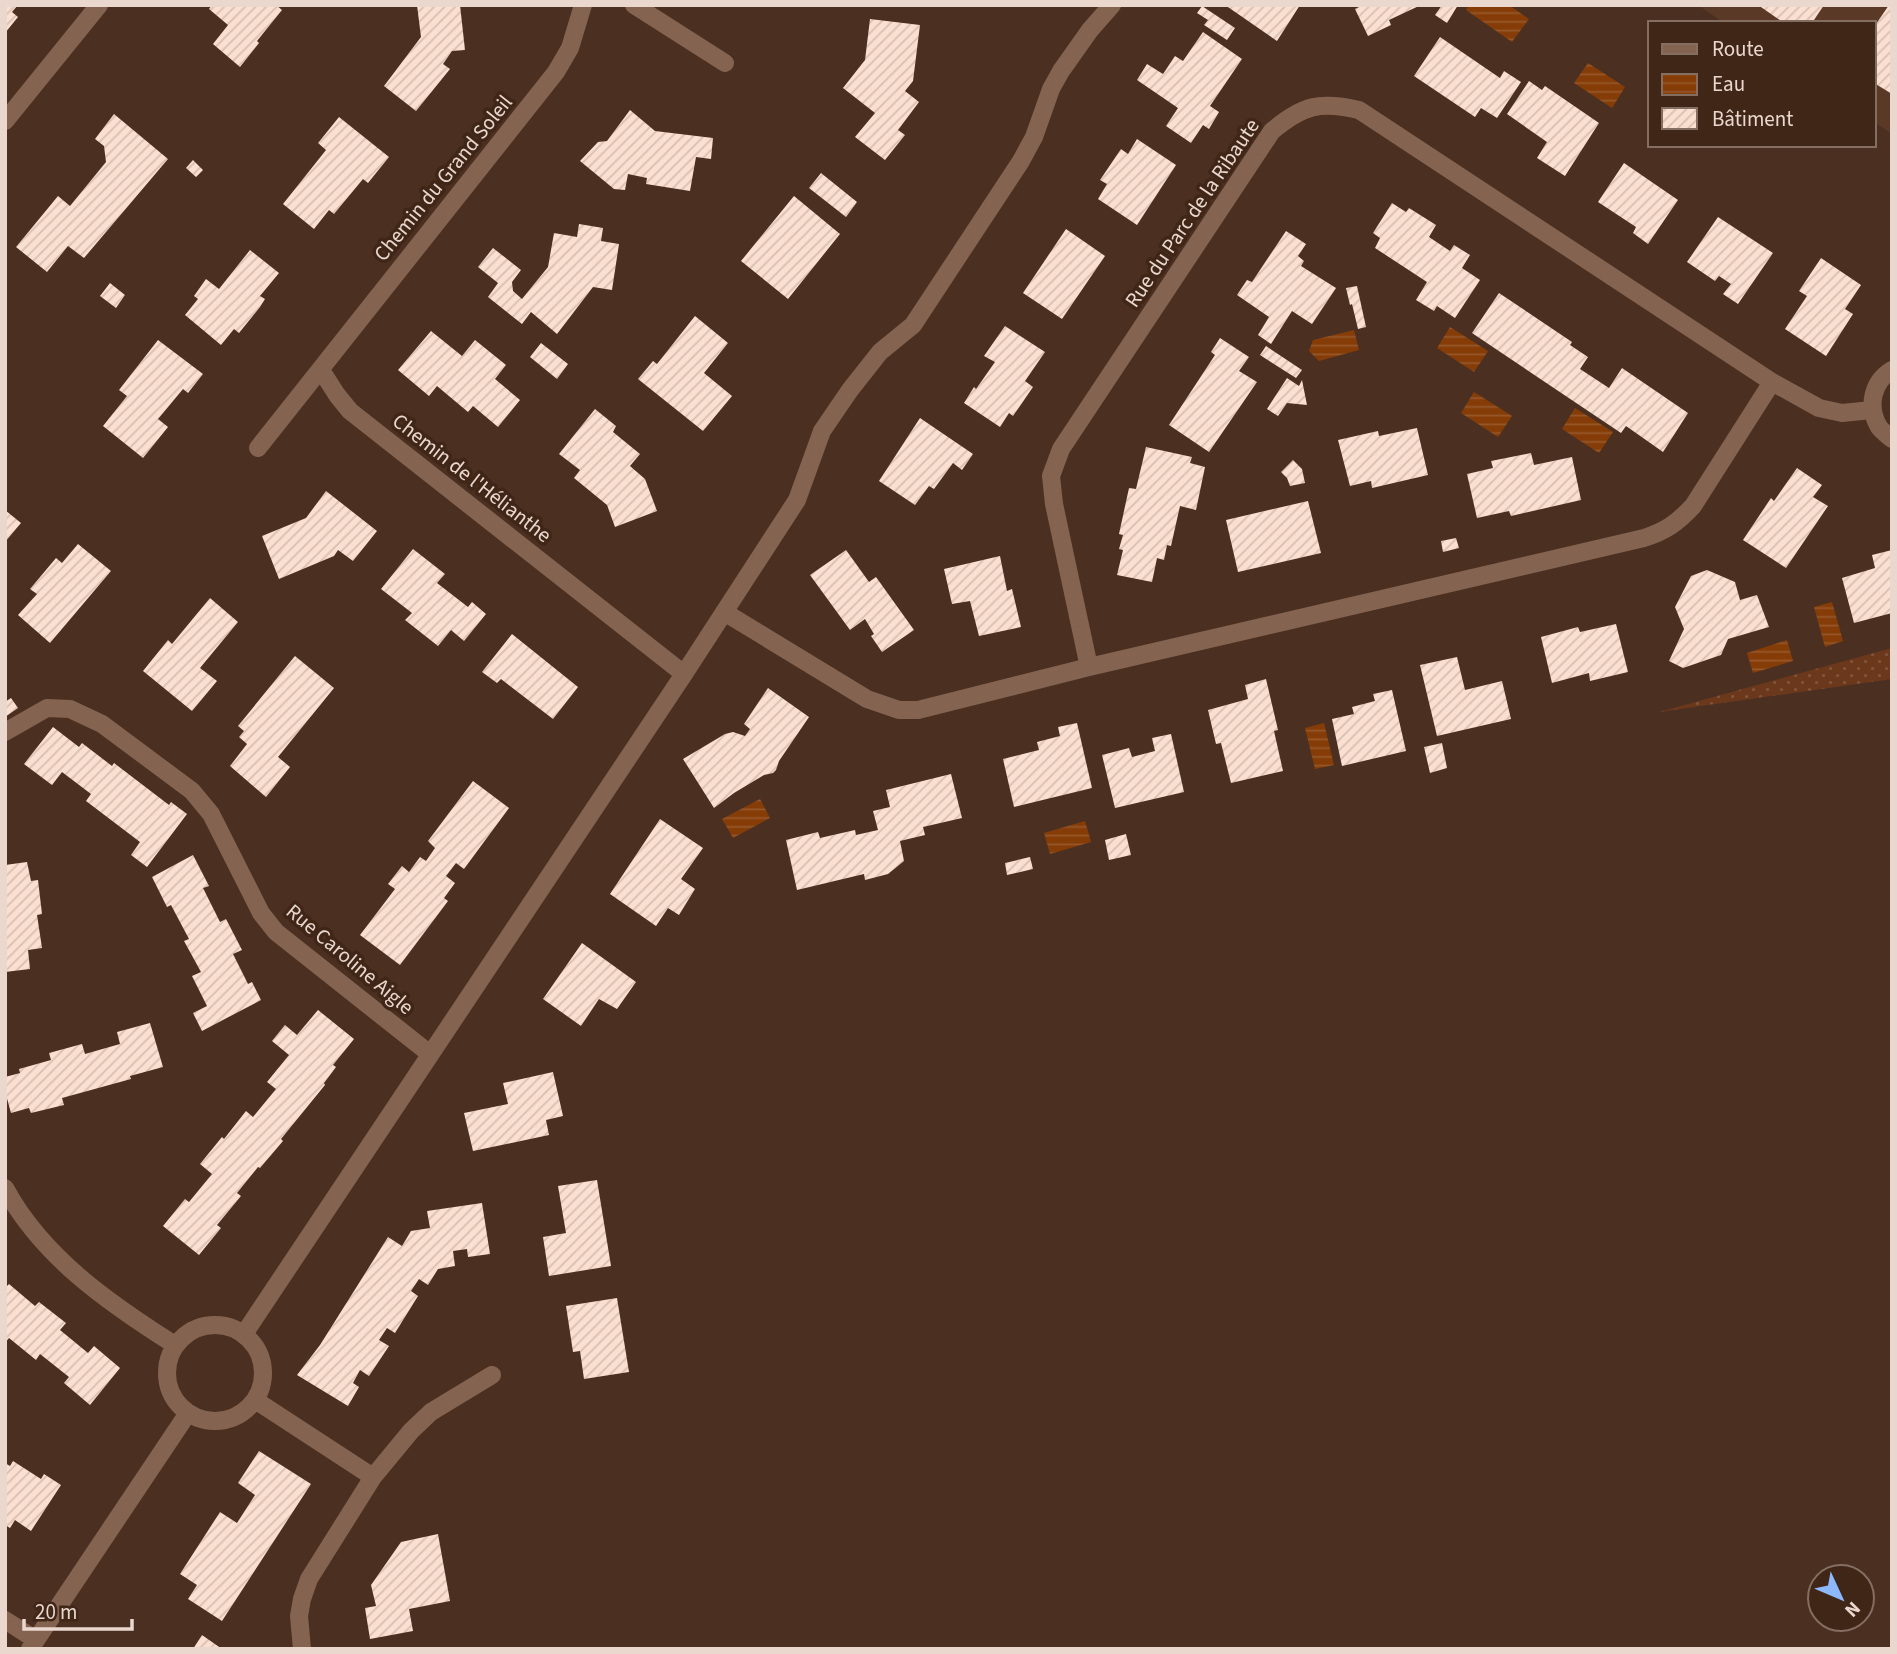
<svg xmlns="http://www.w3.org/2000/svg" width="1897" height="1654" viewBox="0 0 1897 1654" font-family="'Source Sans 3',sans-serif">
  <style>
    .built { fill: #5a3927 }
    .grass { fill: url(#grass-dots) }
    .water { fill: url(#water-rules) }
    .building { fill: url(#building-hatch) }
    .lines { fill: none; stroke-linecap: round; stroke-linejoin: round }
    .minor { stroke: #856351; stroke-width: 18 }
    .labels { text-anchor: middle; stroke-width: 7; stroke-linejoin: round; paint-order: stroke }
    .street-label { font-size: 21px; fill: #ead8cf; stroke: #402617 }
  </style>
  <defs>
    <pattern id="grass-dots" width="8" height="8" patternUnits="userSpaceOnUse" patternTransform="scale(1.75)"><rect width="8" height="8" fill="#6b381b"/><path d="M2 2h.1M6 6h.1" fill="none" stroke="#80543b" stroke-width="1.8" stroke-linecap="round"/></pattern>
    <pattern id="water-rules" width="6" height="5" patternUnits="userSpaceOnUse" patternTransform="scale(1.75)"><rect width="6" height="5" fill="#853c07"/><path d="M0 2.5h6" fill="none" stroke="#96572a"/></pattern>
    <pattern id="building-hatch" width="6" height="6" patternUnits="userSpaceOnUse" patternTransform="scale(1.75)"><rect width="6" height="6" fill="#fbdfd0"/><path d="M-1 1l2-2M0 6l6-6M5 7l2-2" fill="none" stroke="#d7bfb3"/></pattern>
  </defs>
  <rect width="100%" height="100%" fill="#4b3021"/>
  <path class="built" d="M1698,5H1892V134L1874,122V23H1724Z"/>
  <path class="grass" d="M1892,648V679L1659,712Z"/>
  <path class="water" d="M1469,5H1509L1529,19L1512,42L1466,10Z
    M1588,63L1625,87L1612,108L1574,83Z
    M1450,327L1488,351L1474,372L1437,348Z
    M1354,330L1359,350L1319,361L1309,351L1313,340Z
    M1474,392L1512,416L1498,437L1461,413Z
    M1575,408L1613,432L1599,453L1562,429Z
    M1832,602L1843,641L1825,647L1814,607Z
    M1787,640L1793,661L1753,673L1747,653Z
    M1324,723L1334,765L1315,769L1305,728Z
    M760,799L770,818L733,838L722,819Z
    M1085,821L1091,842L1050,854L1044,833Z"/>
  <path class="building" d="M5,5H18L12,12L18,17L5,33Z
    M212,5H276L282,10L257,41L259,43L240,67L213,44L228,25L209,9Z
    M417,5H460L465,50L452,51L443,64L450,69L416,111L384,86L421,37Z
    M1225,5H1300L1277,41Z
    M1363,5H1421L1389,20L1391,25L1368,36L1355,9Z
    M1442,5H1458L1447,23L1435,15Z
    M1758,5H1824L1812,23H1784Z
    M1889,5H1892V94L1874,83V27Z
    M1202,6L1235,28L1227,40L1204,25L1208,20L1197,13Z
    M870,19L920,25L913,81L905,91L919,102L898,130L905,135L885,160L855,137L875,113L843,88L865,60Z
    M1203,32L1242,59L1210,106L1219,112L1209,129L1203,125L1191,143L1166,126L1178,108L1137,80L1147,64L1163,74L1175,56L1183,61Z
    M1440,37L1500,78L1504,71L1521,82L1497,118L1481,108L1475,117L1414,76Z
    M1529,81L1542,90L1545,86L1599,123L1565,176L1537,158L1547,142L1507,114Z
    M630,110L655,131L713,138L711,159L696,157L690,191L646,184L647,178L628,174L625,190L614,189L580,161L598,142L607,141Z
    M114,114L168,159L84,258L68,246L47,272L16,247L58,196L70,206L106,162L104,146L95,139Z
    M339,117L389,157L368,183L363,179L334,214L329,210L314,229L283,204L326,150L318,143Z
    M1137,139L1176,165L1137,225L1098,199L1107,184L1100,180L1121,149L1128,154Z
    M193,160L203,170L196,177L186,168Z
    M1624,163L1678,200L1648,244L1633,233L1636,227L1598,202Z
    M821,173L857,202L846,217L809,188Z
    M794,196L840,234L788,299L741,261Z
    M1392,203L1406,212L1409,208L1436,225L1429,237L1450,251L1454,245L1470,255L1462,268L1480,280L1455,318L1437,306L1434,311L1416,300L1427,282L1375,248L1380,238L1373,233Z
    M1718,217L1773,253L1738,304L1723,294L1731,284L1719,276L1715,281L1687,262Z
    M579,224L603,228L601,241L619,244L612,290L593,287L557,334L531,312L522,324L488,297L498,283L478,267L493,248L521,270L512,282L513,291L522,299L548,267L554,233L577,237Z
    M1066,229L1105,256L1062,319L1023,293Z
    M1286,231L1306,244L1298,256L1304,261L1301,266L1336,288L1312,324L1292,311L1271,344L1258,335L1269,317L1237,295L1247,280L1252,282Z
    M250,250L279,273L260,296L265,299L260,307L239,333L234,329L221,345L185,315L198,299L194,296L206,279L219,289Z
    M1821,258L1861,285L1845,309L1853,314L1826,356L1785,329L1807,296L1799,291Z
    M110,283L125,295L116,308L100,296Z
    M1357,286L1366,327L1358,329L1352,304L1350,305L1346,288Z
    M1499,293L1572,342L1570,345L1588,357L1580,369L1609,388L1622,368L1688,413L1663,452L1626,426L1621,433L1472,333Z
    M695,316L728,343L704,373L732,396L703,431L638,379L653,361L657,364Z
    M1005,326L1045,352L1025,381L1033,387L1013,416L1009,413L1000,427L964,403L974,387L976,389L995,362L984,356Z
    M431,331L462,356L475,340L506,365L495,379L520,400L498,427L473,406L468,412L437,386L429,396L398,370Z
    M1220,338L1249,357L1239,371L1257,382L1209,452L1169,425L1215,355L1211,352Z
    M158,340L203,374L188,393L183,389L158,419L168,427L143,458L103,426L127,396L119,390Z
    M541,343L568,364L557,379L530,357Z
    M1266,346L1302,370L1296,378L1260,355Z
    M1287,378L1299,386L1302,380L1307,405L1287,403L1278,416L1267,409Z
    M595,409L616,426L613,432L640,454L630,466L645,479L657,511L615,527L607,505L574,478L580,470L559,454Z
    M920,418L973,454L962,470L953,463L934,489L929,486L915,505L879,481Z
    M1417,428L1428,475L1372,488L1371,481L1350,486L1338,440L1378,431L1379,436Z
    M1146,447L1192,457L1190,463L1205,467L1196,510L1180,506L1171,546L1167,545L1164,560L1157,558L1152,582L1117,575L1123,550L1119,549L1123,535L1119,534L1129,488L1136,489Z
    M1531,453L1534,465L1572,457L1581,500L1511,516L1509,511L1477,518L1467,474L1493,468L1491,461Z
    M1293,460L1302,469L1305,483L1290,486L1287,478L1281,472Z
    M1797,468L1822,485L1813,497L1828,506L1786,568L1743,540L1771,498L1774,501Z
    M326,491L377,531L353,561L338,550L334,556L279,579L262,536L306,518Z
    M1308,501L1321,553L1238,572L1226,520Z
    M5,510L21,523L5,542Z
    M1456,538L1459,548L1443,552L1441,541Z
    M78,544L111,571L50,643L18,615L37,594L30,589L56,558L62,563Z
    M413,549L445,574L437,583L468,607L472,602L486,614L464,641L451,630L438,646L405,620L412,613L381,589Z
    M846,550L869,582L876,577L914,630L882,652L871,636L874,634L865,619L850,630L810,575Z
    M1892,550V613L1854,623L1842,578L1875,568L1872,555Z
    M1000,556L1007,591L1012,589L1021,627L979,636L970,601L952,604L944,569Z
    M1707,570L1735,582L1740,600L1757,595L1769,627L1728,639L1721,655L1683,668L1669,661L1684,629L1675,607L1691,576Z
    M210,598L238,622L200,668L217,681L192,711L143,671L168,640L172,644Z
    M1616,624L1628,672L1590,681L1589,673L1552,683L1541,637L1578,627L1580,632Z
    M512,634L578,687L553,719L501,679L497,683L482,672Z
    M295,656L334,688L278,757L290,767L266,797L230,766L247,744L239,737L244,731L238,726Z
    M1457,657L1465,690L1502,681L1511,719L1437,736L1420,665Z
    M1266,679L1278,730L1274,731L1283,771L1231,783L1221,743L1216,744L1208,710L1248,699L1245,685Z
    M768,688L809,717L779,761L776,770L773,773L764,775L734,793L714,808L683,759L725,734L733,732L745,736L750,729L744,724Z
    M1392,690L1406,751L1342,766L1332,719L1354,714L1352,707L1375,701L1373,694Z
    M11,698L18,708L5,717V702Z
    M1077,723L1092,788L1014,807L1003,759L1039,750L1037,742L1060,736L1058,727Z
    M53,727L79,747L82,743L112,766L114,763L169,805L171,802L187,814L147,867L131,855L140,842L86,801L91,794L62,772L52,785L24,764Z
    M1171,734L1184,792L1115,808L1102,755L1129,748L1132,757L1155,751L1152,738Z
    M1442,743L1447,768L1430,773L1424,747Z
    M951,774L962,818L923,827L925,835L900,841L904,861L888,874L865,880L864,874L797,890L786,840L818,832L820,838L855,830L856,835L878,830L873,811L890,807L886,790Z
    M473,781L509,808L464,869L456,863L446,876L455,883L444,898L448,901L400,965L360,935L395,889L388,884L402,866L409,872L420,857L426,861L435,848L428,841Z
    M660,819L703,848L681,879L695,889L679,915L668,908L656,926L610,894Z
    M1126,834L1131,855L1109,860L1105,840Z
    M193,855L209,886L203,888L220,922L226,919L242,950L233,954L248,984L252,982L261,1000L202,1031L193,1013L207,1006L192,976L201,972L184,941L189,939L171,905L167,907L152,877Z
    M1030,857L1033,869L1007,875L1005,863Z
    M27,862L31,881L38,880L42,914L37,915L42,948L28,950L30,969L5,972V865Z
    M582,943L636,982L617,1009L599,999L581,1026L543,999Z
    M318,1010L354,1039L333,1065L336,1067L324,1083L325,1085L281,1139L283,1141L260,1168L258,1167L237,1193L241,1196L217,1225L221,1228L199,1255L163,1226L185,1199L189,1202L212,1174L200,1164L222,1137L224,1139L246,1111L253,1117L276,1089L267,1082L289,1055L272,1041L285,1025L297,1035Z
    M150,1023L163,1067L130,1076L131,1079L62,1098L64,1105L31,1113L29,1108L11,1113L5,1091V1077L20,1073L19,1069L51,1060L49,1053L82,1044L85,1054L120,1044L117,1032Z
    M553,1072L563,1116L546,1120L549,1135L473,1151L464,1113L508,1104L503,1083Z
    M597,1180L611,1266L549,1276L543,1237L566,1233L558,1186Z
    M482,1203L490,1254L468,1257L467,1249L453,1251L455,1266L438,1269L428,1285L419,1279L411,1291L418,1296L395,1333L387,1328L379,1340L389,1346L369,1376L360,1370L353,1383L359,1387L348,1406L297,1375L320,1345L388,1237L402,1246L411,1231L430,1228L427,1211Z
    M9,1284L35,1306L39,1302L66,1323L60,1330L88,1353L94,1346L120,1368L90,1405L64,1383L69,1377L40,1354L36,1360L9,1338L5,1343V1288Z
    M617,1298L629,1372L584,1379L580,1351L573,1352L566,1306Z
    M259,1451L311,1484L222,1621L188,1599L197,1585L180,1574L220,1512L237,1523L255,1495L238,1483Z
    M13,1461L41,1479L44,1474L61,1485L31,1531L15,1520L10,1528L5,1525V1463L10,1466Z
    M438,1534L450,1601L409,1609L413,1631L370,1639L365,1608L376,1606L371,1585L401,1542Z
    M202,1635L222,1649H193Z"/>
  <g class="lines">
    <path class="minor" d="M634,5L725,63
      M5,121L99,5
      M321,370L337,395L350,411L684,674
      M1892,370C1872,382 1867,407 1879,427C1882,431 1887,435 1892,439
      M1772,382L1819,408L1842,413L1872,410
      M258,448L556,72L570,48L583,5
      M724,612L867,699L899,710H918L1089,667L1644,538C1666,531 1677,523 1693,506L1772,382L1359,110C1320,101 1303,105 1272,131L1061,449L1051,476L1054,504L1089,667
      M5,732L47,708L70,709L102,724L192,791L211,814L261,913L276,932L430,1054
      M5,1188C42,1257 110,1304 175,1345
      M167 1373a48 48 0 1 1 96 0a48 48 0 1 1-96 0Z
      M244,1334L684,674L797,500L822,431L850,390L880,352L913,325L1021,161L1034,137L1051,89L1061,71L1090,30L1112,5
      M255,1400L373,1477L309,1579L302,1599L299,1616L302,1649
      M373,1477L411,1431L431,1412L492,1375
      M5,1620L36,1640
      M30,1649L188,1413"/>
  </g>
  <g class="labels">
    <g class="street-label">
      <text transform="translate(443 178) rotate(-51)" y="7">Chemin du Grand Soleil</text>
      <text transform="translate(1192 213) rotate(-56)" y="7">Rue du Parc de la Ribaute</text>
      <text transform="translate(472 478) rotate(38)" y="7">Chemin de l'Hélianthe</text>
      <text transform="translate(350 959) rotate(40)" y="7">Rue Caroline Aigle</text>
    </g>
  </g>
  <rect width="1897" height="1654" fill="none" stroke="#ead8cf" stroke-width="14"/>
  <rect x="1648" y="21" width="228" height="126" fill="#402617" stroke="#846d61" stroke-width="2"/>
  <rect x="1662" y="44" width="35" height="10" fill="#856351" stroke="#846d61" stroke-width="2"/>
  <text x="1712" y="56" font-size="21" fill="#ead8cf">Route</text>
  <rect x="1662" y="74" width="35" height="21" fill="url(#water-rules)" stroke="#846d61" stroke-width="2"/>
  <text x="1712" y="91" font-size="21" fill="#ead8cf">Eau</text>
  <rect x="1662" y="108" width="35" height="21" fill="url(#building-hatch)" stroke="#846d61" stroke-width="2"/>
  <text x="1712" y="126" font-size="21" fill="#ead8cf">Bâtiment</text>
  <g transform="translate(1841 1598) rotate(134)"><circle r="33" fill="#402617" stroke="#846d61" stroke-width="2"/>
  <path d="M0-5L12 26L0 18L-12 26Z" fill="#8db9fc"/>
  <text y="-10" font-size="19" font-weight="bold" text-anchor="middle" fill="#ead8cf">N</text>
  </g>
  <path d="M24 1619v10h108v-10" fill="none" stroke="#ead8cf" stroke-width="3.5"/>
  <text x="35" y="1619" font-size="21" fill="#ead8cf" stroke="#402617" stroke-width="5" paint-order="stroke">20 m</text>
</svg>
